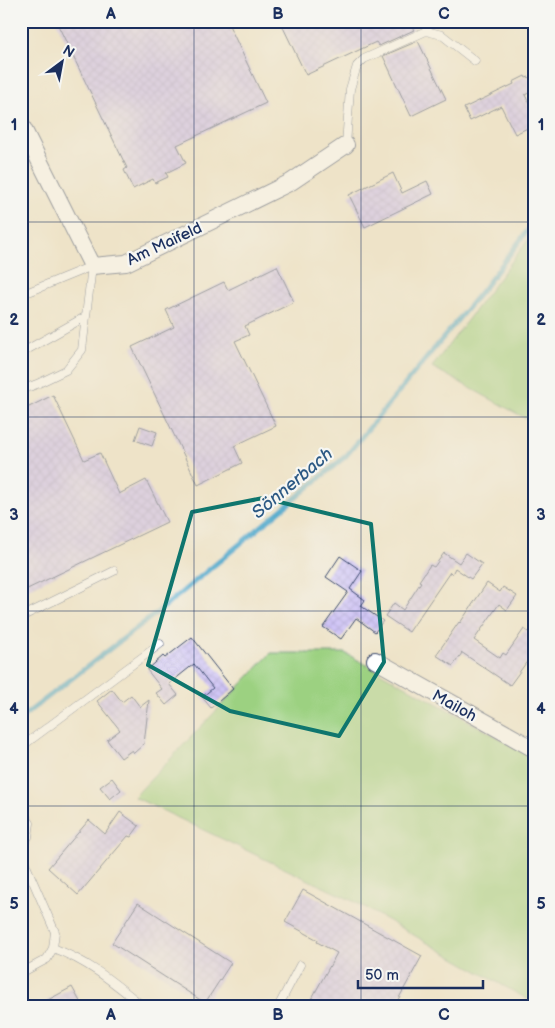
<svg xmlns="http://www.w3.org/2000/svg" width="555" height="1028" viewBox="0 0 555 1028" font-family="'Balsamiq Sans',sans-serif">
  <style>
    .grass { fill: #9cd181; stroke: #5c8070 }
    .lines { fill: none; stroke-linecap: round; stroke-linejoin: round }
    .stream { stroke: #4da7ca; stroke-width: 5 }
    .building { fill: url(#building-cross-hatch) }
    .lane-casing { stroke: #3b4a6e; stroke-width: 9 }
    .street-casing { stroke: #3b4a6e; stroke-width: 18 }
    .lane { stroke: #fff; stroke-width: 8 }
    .street { stroke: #fff; stroke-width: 16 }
    .marked { fill: none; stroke: #0f766e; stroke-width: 4; stroke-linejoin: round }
    .grid { fill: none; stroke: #1b2f5e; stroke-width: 1; stroke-opacity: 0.55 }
    .labels { text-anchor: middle; stroke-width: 4.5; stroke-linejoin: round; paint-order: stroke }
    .street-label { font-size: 16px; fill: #1b2f5e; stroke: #f6f6f2 }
    .water-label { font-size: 18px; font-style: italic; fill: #2c5984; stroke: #f6f6f2 }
    .neatline { fill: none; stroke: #1b2f5e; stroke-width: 2 }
    .grid-label { font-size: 16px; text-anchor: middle; font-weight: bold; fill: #1b2f5e }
  </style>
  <defs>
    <pattern id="building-cross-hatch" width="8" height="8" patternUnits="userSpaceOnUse" patternTransform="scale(1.25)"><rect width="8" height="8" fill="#c7b9f6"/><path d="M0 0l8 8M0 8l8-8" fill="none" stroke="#aa9fd5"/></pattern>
  </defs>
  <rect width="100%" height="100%" fill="#f6f6f2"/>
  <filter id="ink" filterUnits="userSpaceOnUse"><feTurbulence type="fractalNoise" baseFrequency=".02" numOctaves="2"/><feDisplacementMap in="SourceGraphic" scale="10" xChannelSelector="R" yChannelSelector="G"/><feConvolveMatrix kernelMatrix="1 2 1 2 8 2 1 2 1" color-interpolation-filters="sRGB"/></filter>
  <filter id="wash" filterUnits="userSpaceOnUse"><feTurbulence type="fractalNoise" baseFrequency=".0096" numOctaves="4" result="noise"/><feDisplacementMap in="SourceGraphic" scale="20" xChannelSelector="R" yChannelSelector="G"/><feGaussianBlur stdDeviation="1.12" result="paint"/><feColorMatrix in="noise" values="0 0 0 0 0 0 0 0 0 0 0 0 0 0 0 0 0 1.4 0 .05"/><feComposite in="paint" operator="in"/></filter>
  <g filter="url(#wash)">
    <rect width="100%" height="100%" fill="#eee3c8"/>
    <path class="grass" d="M534,232V423L432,367Z
      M271,653H345L534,757V1003L355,902L134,797Z"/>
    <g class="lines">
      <path class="stream" d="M21,718L164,607L346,456L484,288L534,222"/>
    </g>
    <g id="blocks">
      <path class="building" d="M56,21H227L266,103L177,145L186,163L166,173L168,177L155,183L153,179L133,189L124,170L127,168Z
        M280,21H409L414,30L379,46L376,42L306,75Z
        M418,41L446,99L411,116L383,56Z
        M525,76L526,78L529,77L534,86V90L525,95L534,113V125L515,134L501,106L470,121L464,108L514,84L513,82Z
        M393,173L402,193L427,181L433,194L365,227L349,195Z
        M277,266L294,302L245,326L249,335L235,341L276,426L234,446L242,463L198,485L132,347L174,327L166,310L224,282L228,290Z
        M53,395L84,460L100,453L119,494L146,480L167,522L21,592V411Z
        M140,426L157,432L152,446L135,440Z
        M444,553L459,563L466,553L482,564L471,579L455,568L452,574L450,572L409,632L385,616L394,603L403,610L421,582L419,581L430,565L434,567Z
        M340,556L362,571L350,589L365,600L361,606L383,621L375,632L356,618L341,639L323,627L348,592L326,577Z
        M487,583L500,592L503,587L517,596L507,610L499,604L474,640L500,658L503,653L506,655L524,629L534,636V644L528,653L531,656L510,685L461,652L462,653L453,666L436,655L459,622L460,623Z
        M192,637L233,689L211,708L202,697L213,688L194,664L169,684L178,695L166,705L156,693L162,689L147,670L163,656L165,658Z
        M112,689L122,702L131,695L140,707L149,700L144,744L134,753L132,750L121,758L107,740L120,730L97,701Z
        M112,778L121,790L110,799L100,787Z
        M120,812L139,826L131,837L128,836L78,895L48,868L89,820L105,834Z
        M303,890L422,956L394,1007H307L337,953L317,942L318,940L285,922Z
        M138,903L231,963L205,1003L112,943Z
        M72,987L83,1007H35Z"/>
    </g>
  </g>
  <g filter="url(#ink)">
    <use href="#blocks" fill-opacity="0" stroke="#3b4a6e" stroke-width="1"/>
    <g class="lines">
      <defs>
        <path id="lane" d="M346,145L350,89L357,66L364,59L426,31L442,35L475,61
          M21,353L85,317
          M21,390L37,384L66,370L82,350L92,266L31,291
          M21,617L114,571
          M21,747L160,644
          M21,810L30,823L28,837L21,847
          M21,854L55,932L53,948L47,959L21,973
          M53,948C90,962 114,983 144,1007
          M278,1007L300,965"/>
        <path id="street" d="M21,124L92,266L126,263L291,182L346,145
          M375,660L534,749"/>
      </defs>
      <use href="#lane" class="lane-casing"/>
      <use href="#street" class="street-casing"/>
      <use href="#lane" class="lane"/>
      <use href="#street" class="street"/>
    </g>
  </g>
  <path d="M0 0H555V1028H0ZM263,498L371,524L384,662L339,736L230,711L148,665L192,512Z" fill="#eee3c8" fill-opacity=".55" fill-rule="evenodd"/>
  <path class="marked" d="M263,498L371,524L384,662L339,736L230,711L148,665L192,512Z"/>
  <path class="grid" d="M194,21V1007M361,21V1007M21,222H534M21,417H534M21,611H534M21,806H534"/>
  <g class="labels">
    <g class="street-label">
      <text transform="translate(164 243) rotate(-25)" y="6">Am Maifeld</text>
      <text transform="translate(455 705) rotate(29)" y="6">Mailoh</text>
    </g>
    <g class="water-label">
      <text transform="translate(292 483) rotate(-40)" y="6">Sönnerbach</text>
    </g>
  </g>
  <rect width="555" height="1028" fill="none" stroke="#f6f6f2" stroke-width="55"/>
  <g transform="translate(62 62) rotate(32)" stroke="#f6f6f2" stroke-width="4" paint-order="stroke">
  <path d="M0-4L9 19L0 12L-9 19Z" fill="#1b2f5e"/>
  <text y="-8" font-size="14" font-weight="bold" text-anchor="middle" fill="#1b2f5e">N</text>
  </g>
  <path d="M358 980v8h125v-8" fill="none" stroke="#1b2f5e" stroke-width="2.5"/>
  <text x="365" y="980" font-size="15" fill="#1b2f5e" stroke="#f6f6f2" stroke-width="4" paint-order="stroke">50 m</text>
  <rect x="28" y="28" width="500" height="972" class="neatline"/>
  <g class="grid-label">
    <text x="111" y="19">A</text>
    <text x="278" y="19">B</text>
    <text x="444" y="19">C</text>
    <text x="14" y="130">1</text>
    <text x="541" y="130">1</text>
    <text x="14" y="325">2</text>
    <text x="541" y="325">2</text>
    <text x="14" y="520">3</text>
    <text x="541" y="520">3</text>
    <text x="14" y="714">4</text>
    <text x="541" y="714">4</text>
    <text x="14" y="909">5</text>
    <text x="541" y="909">5</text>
    <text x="111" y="1020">A</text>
    <text x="278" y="1020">B</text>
    <text x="444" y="1020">C</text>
  </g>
</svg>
